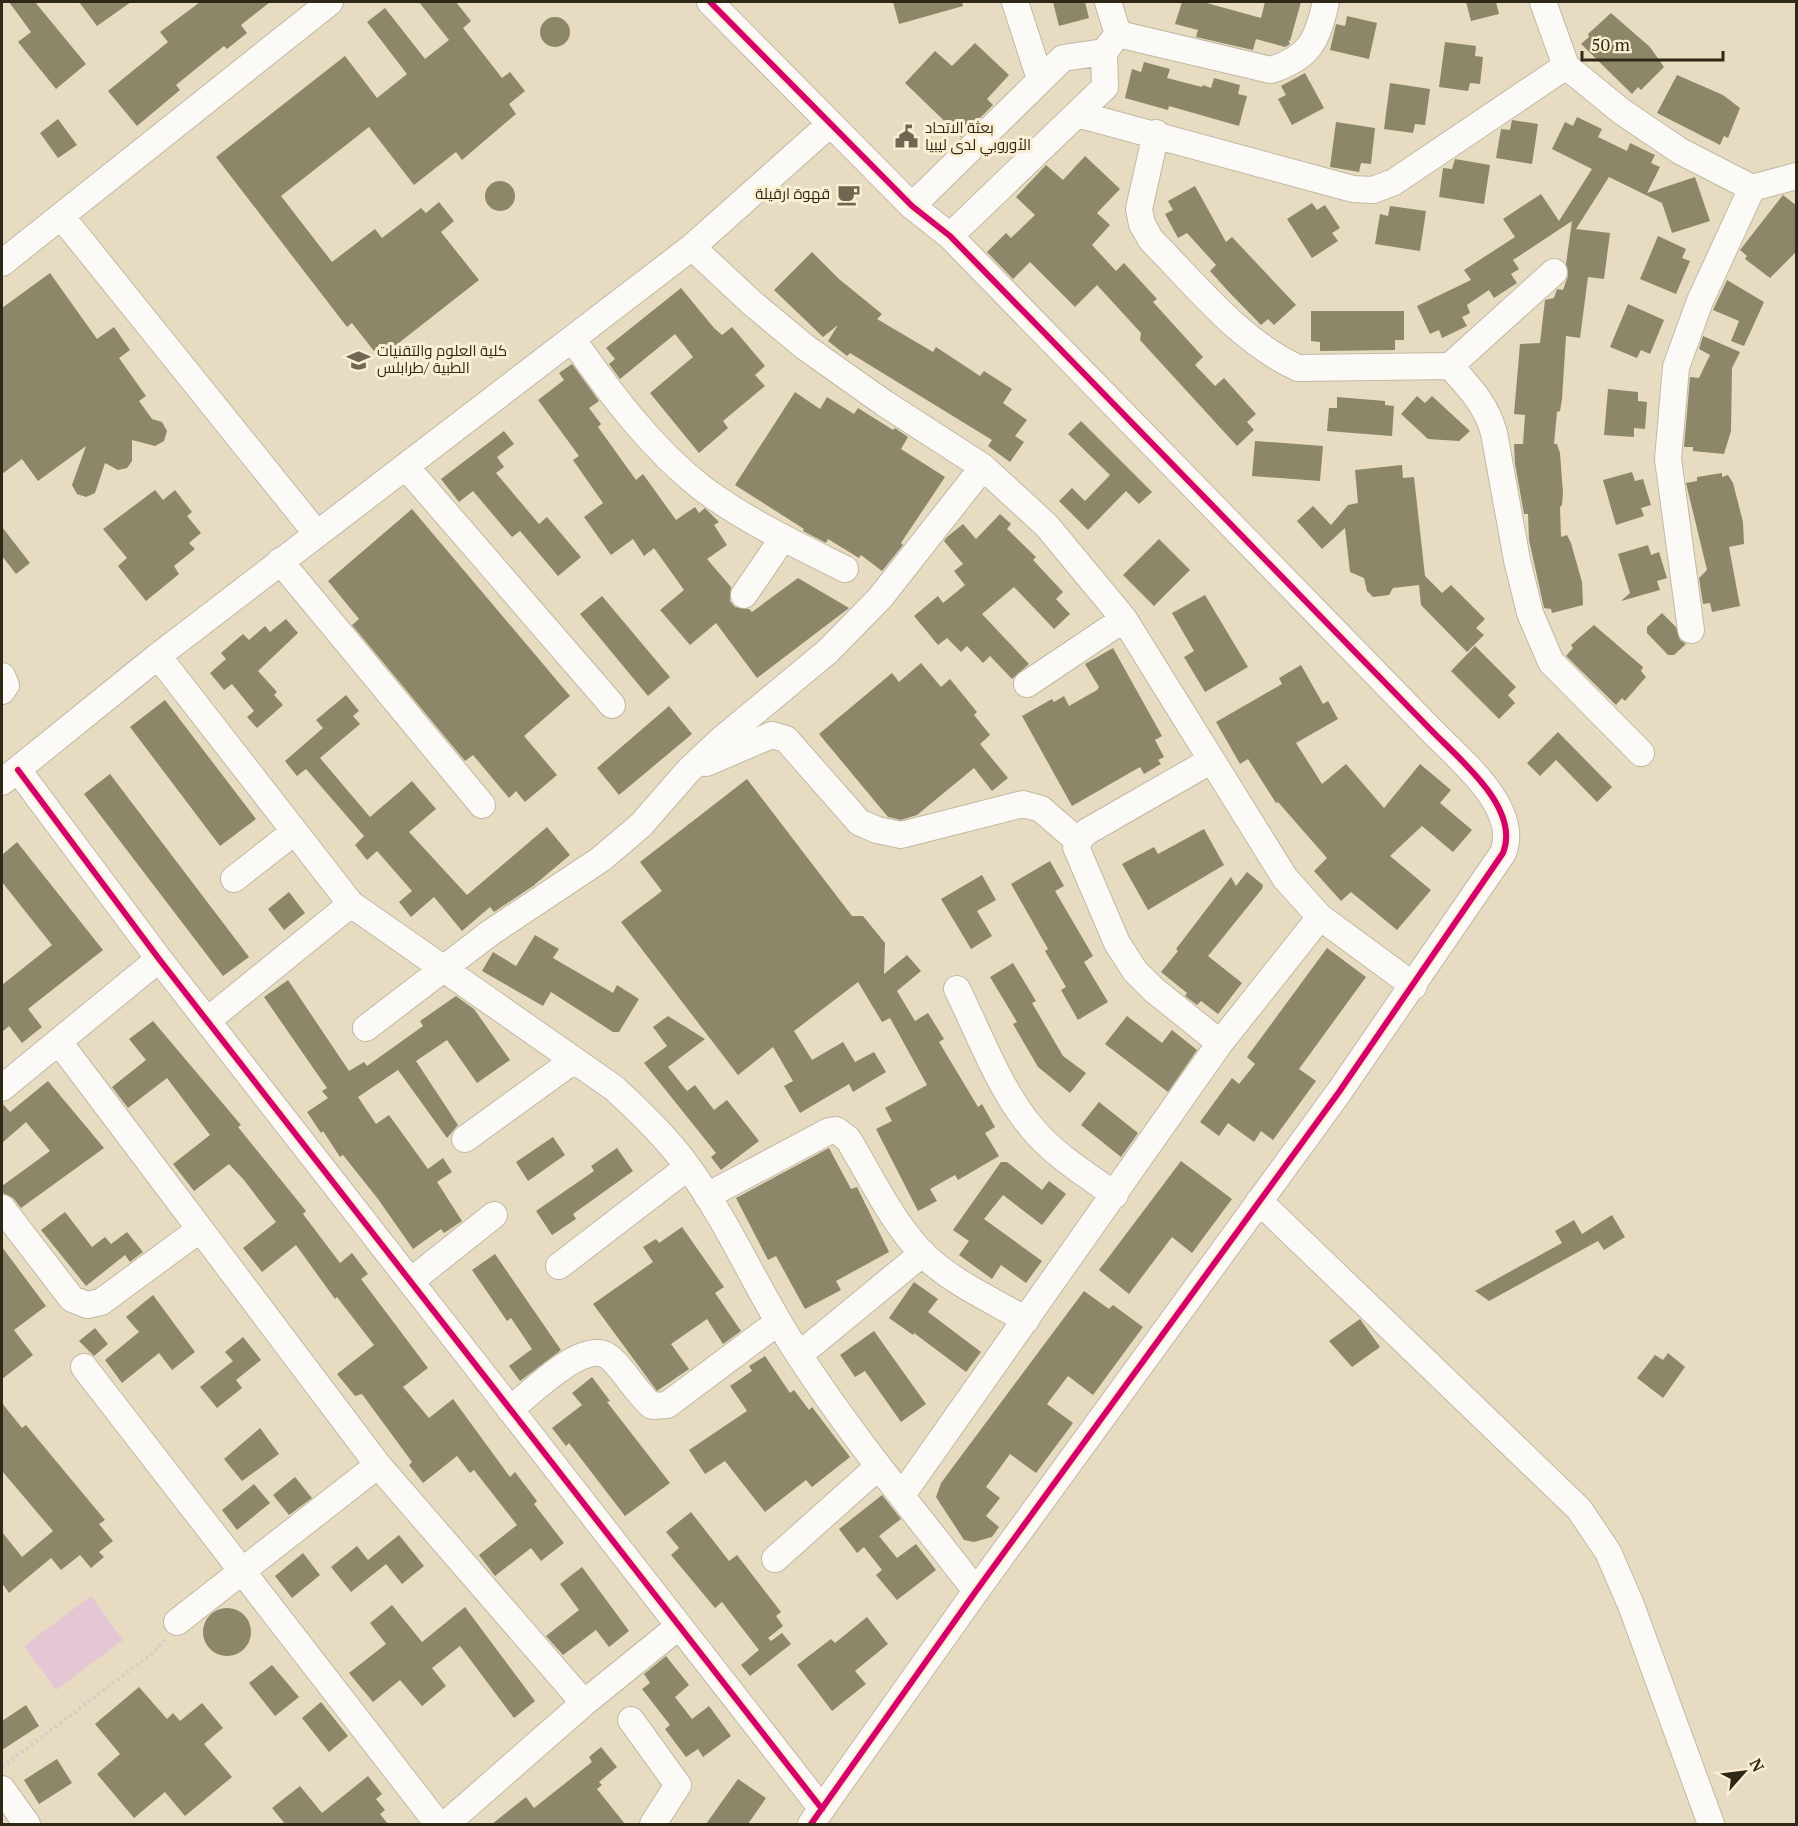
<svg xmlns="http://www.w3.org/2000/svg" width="1798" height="1826" viewBox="0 0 1798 1826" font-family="'PT Serif',Cairo,serif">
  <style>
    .green { fill: #e5c6d4 }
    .building { fill: #8d8769 }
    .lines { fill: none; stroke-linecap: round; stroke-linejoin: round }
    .minor-casing { stroke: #c2b9a4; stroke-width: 28 }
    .path { stroke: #d3cfc7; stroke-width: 4; stroke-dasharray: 3 3; stroke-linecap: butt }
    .minor { stroke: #fbfaf6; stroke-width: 26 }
    .cycleway-casing { stroke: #fbefd3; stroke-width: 10 }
    .cycleway { stroke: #d6006c; stroke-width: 6 }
    .labels { text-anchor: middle; stroke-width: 6; stroke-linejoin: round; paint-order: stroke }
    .poi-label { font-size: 15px; fill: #302816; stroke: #fbefd3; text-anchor: start }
  </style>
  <rect width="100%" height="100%" fill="#e7dbc1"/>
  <path class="green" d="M91,1596L123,1640L56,1690L24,1646Z"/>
  <path class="building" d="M9,2H35L86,64L56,89L18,42L31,32Z
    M79,2H131L97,26Z
    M200,2H270L241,25L247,33L227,49L224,46L176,85L180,90L137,126L108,91L168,42L160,32Z
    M419,2H456L471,21L463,28L502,78L510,72L525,91L509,104L516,114L462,160L456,152L414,185L369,127L281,196L332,262L375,229L382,238L421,208L426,213L439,202L454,221L441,232L479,280L386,353L381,346L374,351L352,323L347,327L216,157L345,56L377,98L407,74L367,22L385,8L425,59L449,40Z
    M893,2H962L963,6L899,24Z
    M1053,2H1085L1089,18L1059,26Z
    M1182,2H1203L1261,18L1265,2H1301L1290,41L1288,40L1290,44L1285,47L1256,39L1253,50L1196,37L1198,30L1175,24Z
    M1466,2H1496L1499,14L1471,21Z
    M1611,13L1650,47L1664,67L1641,90L1638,87L1632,94L1581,44L1589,37L1588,34Z
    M1347,16L1377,23L1369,59L1330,50L1336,24L1345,26Z
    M540 32a15 15 0 1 1 30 0a15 15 0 1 1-30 0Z
    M1445,42L1476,46L1475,56L1483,57L1480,84L1470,83L1468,91L1439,87Z
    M975,43L1009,75L987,99L993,105L961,137L905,83L935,51L952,66Z
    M1144,62L1170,69L1167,78L1202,87L1203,85L1211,88L1214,78L1240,85L1238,94L1247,96L1239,126L1169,106L1168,110L1125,98L1132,69L1141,72Z
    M1305,73L1324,108L1292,125L1278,99L1286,95L1281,86Z
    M1677,75L1723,95L1740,108L1728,138L1724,136L1720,145L1657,113Z
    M1390,83L1430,89L1425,125L1415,124L1413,133L1384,129Z
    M1577,117L1602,129L1598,137L1627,151L1630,143L1655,155L1651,163L1660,167L1647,193L1695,177L1710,221L1672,233L1662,203L1609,177L1576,229L1610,233L1604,279L1588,277L1580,338L1566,336L1562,399L1560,411L1557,412L1554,444H1557L1560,453L1563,493L1562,505L1560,507L1561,537L1567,535L1571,543L1582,582L1583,605L1552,613L1551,609L1544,608L1529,540L1528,514H1524L1515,464L1514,444H1523L1525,415L1514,414L1520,344L1540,343L1545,300L1554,298L1557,289L1563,290L1568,276L1566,264L1572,221L1513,260L1519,269L1511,274L1517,283L1494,298L1489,290L1467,305L1470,313L1462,317L1467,326L1442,338L1439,330L1430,334L1417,306L1471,280L1464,270L1515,237L1503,219L1541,194L1559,221L1592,169L1552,149L1565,122L1573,126Z
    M58,119L77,145L58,158L40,133Z
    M1512,120L1538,124L1532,164L1496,158L1501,129L1510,130Z
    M1336,122L1375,128L1371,164L1361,163L1359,172L1330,167Z
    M1085,156L1120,189L1097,213L1110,225L1092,245L1116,271L1124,263L1157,299L1153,302L1203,357L1195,365L1215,386L1224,378L1256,414L1247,422L1254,430L1237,446L1140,340L1141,333L1097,285L1075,307L1030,262L1013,279L987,252L1006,233L1011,238L1035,215L1016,197L1046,165L1063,180Z
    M1455,159L1490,165L1484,204L1439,197L1443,168L1452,169Z
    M485 196a15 15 0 1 1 30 0a15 15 0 1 1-30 0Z
    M1195,186L1226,242L1232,237L1296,305L1274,325L1268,319L1261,325L1228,291L1210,271L1216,265L1187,233L1178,238L1165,214L1173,210L1168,201Z
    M1783,195L1797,206V251L1770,278L1745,259L1747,256L1740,250Z
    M1312,203L1317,210L1325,205L1340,228L1332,233L1338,241L1312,258L1287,219Z
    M1390,206L1426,211L1420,251L1375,244L1380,214L1388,216Z
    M1658,236L1686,249L1682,258L1690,261L1676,294L1640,279Z
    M812,252L839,279L882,314L877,319L933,352L936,347L980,376L984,371L1012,389L1003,403L1027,420L1015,436L1024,442L1010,462L988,446L992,440L850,353L847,356L828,341L838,325L823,337L774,290Z
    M50,273L97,339L114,327L130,350L119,358L146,396L139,401L152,419L162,422L167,431L164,441L155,446L132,440V461L127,468L118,470L105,463L95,493L86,497L77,494L72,485L86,446L38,481L22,459L2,474V308Z
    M1727,280L1764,302L1744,346L1731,341L1739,321L1713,310Z
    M681,288L714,328L722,335L732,327L765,366L755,375L765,386L723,421L728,428L699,453L650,393L693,357L675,334L620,379L609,364L615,359L606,348Z
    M1628,304L1664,320L1650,354L1641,350L1637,358L1610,347Z
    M1311,311H1404V340H1395V350L1320,351V342L1311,341Z
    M1703,336L1740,352L1732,368L1731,431L1724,454L1693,451V447H1684L1690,377L1699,378L1710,355L1699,349Z
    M572,364L599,401L589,408L601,424L598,427L636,480L643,474L676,520L695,507L699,513L705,508L719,522L714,525L727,545L707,559L731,587L730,601L735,607L749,609L752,612L798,578L849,608L757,678L716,623L690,645L660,610L684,590L654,548L644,556L633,539L611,555L584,517L603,503L573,460L579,456L538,400L564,380L559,373Z
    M1608,389L1638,392V401L1647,402L1645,429L1634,428V437L1604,435Z
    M795,392L820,409L827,397L854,414L858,408L893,430L895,428L908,437L901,449L945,477L901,543L903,545L882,571L861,555L859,558L828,539L826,543L803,531L804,529L735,485Z
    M1417,396L1425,403L1432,396L1470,431L1459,441L1428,439L1401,414Z
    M1337,397L1385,401V405L1394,406L1392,436L1327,431L1329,408H1337Z
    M1081,421L1152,492L1139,504L1126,491L1088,530L1059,501L1072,488L1085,501L1110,475L1068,434Z
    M504,431L514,444L497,457L504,467L496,473L539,524L547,517L581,557L558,576L520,531L512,537L473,491L459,502L441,479Z
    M1255,441L1323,446L1320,481L1252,476Z
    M1402,465L1403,478L1414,477L1425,576L1442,593L1451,585L1485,619L1476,628L1484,635L1467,652L1421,605L1419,585L1393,588L1389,595L1373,597L1367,591L1364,578L1350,572L1345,528L1322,549L1297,521L1313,506L1331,525L1348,505L1358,503L1355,470Z
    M1632,472L1635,481L1643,479L1651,505L1641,508L1644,516L1616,525L1603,480Z
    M1722,473V477L1728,475L1733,483L1743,522L1744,544L1729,547L1740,606L1712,612L1710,603L1703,604L1699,578L1707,570L1686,483L1697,481V477Z
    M155,490L163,500L175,490L192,512L187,516L201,533L189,543L195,549L174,566L179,574L146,601L118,566L127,558L103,529Z
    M412,509L570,696L524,736L557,775L525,802L516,791L509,798L473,755L465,761L352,625L359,619L328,581Z
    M1000,514L1011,524L1007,529L1036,557L1033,560L1063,592L1056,599L1070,614L1054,629L1014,587L982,614L1029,664L1012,679L990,656L983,663L967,646L961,652L947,638L938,645L914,616L938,596L943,603L965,585L954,571L963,564L944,541L947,537L963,524L976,539Z
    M2,527L30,563L16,574L2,556Z
    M1159,539L1190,570L1154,606L1123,575Z
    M1648,545L1651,555L1659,552L1667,578L1657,581L1660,590L1621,601L1630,593L1618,554Z
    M1205,595L1248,667L1205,692L1184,657L1194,651L1172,613Z
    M602,596L670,677L648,696L580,614Z
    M1662,613L1676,627L1680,640L1686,644L1674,655H1668L1647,633V627Z
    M286,619L298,633L258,671L277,692L274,695L283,705L257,728L247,717L254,711L232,684L224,690L210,673L226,659L221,653L243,634L249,640L265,626L270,632Z
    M1594,625L1643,667L1641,671L1646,677L1625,701L1622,698L1616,705L1566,656L1573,648L1571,645Z
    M1475,646L1516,687L1508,695L1515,703L1499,719L1451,671Z
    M1113,648L1162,736L1155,740L1164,757L1158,760L1161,764L1144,774L1140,767L1072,806L1022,716L1052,699L1054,702L1064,696L1069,706L1097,690L1099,687L1085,664Z
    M921,663L941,687L950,679L977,712L974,715L990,735L980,744L1008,778L992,791L974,768L917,815L901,820L888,817L819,734L892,673L899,682Z
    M1301,665L1323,704L1328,701L1338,719L1296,743L1322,784L1346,764L1384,808L1420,764L1451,790L1440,803L1472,830L1453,852L1422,826L1390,856L1431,890L1397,930L1351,892L1341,901L1314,871L1327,858L1278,802L1276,803L1248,759L1240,764L1216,722L1282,684L1279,678Z
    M346,695L359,711L353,716L360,724L320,758L370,817L412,781L436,809L409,832L467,895L547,827L570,855L533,886L494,912L490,907L462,931L434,897L411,917L399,902L412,891L377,851L367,860L355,845L364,836L306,769L297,776L285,761L323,728L316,720Z
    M165,700L256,819L220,846L130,727Z
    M669,706L692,734L619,795L597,768Z
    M1558,732L1612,787L1597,802L1556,760L1540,776L1527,763Z
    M110,774L249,957L223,976L84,794Z
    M747,779L852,916H863L885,943L884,974L907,955L921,971L897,991L915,1021L928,1013L944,1039L939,1042L978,1107L982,1104L995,1127L985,1133L999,1156L958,1180L955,1175L930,1189L937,1201L918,1211L876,1129L892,1121L885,1108L927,1085L890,1018L882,1022L858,982L794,1031L812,1060L843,1042L855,1062L874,1052L886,1072L853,1092L849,1084L800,1113L784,1086L793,1081L773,1047L738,1075L621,922L662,891L640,862Z
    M1204,829L1224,865L1148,910L1122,864L1154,847L1158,854Z
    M17,842L103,950L28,1009L42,1027L22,1043L9,1026L2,1032V985L52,945L2,882V855Z
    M1050,861L1064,886L1055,891L1093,956L1084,962L1108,1002L1078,1020L1061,990L1066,987L1045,951L1048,949L1011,884Z
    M1247,872L1263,885L1262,889L1208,956L1242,983L1218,1014L1201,1001L1197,1005L1185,996L1187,993L1161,972L1178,951L1176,949L1231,877L1236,886Z
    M982,875L996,900L977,911L992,936L971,949L941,899Z
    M289,892L305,913L284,930L268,909Z
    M535,935L559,949L553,958L613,993L617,985L639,999L619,1032H613L551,992L543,1006L482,971L493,952L516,966Z
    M1327,948L1366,977L1299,1069L1316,1081L1273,1140L1261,1131L1254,1142L1228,1123L1219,1136L1200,1122L1232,1078L1239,1084L1255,1064L1247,1057Z
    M1013,963L1036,1001L1032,1003L1063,1056L1086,1073L1070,1093L1038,1067L1013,1024L1017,1022L990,977Z
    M288,980L349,1071L364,1062L367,1066L423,1026L420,1021L456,996L474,1009L510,1060L477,1083L447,1040L416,1061L458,1125L447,1138L398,1070L358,1097L376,1124L389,1115L428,1169L443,1158L452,1172L437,1182L462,1221L444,1233L441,1229L413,1249L378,1199L343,1155L340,1157L323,1131L321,1133L307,1112L328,1098L322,1091L327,1088L264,997Z
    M668,1016L705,1039L668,1067L687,1091L695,1085L714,1110L727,1100L759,1141L721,1170L711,1157L716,1153L644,1063L667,1046L653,1027Z
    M1127,1016L1162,1043L1172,1030L1197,1050L1168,1092L1105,1044Z
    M153,1021L241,1125L238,1127L306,1211L303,1214L340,1263L352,1253L368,1274L361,1279L428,1368L403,1387L429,1418L453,1399L510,1477L515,1472L537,1501L534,1504L564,1543L541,1561L531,1548L495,1576L479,1555L517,1525L474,1470L470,1473L457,1456L423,1483L409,1465L412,1462L362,1394L355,1396L337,1374L374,1345L337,1297L335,1299L296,1245L262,1272L243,1248L276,1222L244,1180L229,1164L194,1191L173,1164L210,1135L167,1078L128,1108L112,1087L146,1060L129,1039Z
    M48,1081L104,1148L21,1208L13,1198L3,1193L2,1186L50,1151L26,1122L2,1143V1103L10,1112Z
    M1099,1102L1138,1133L1121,1157L1081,1125Z
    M553,1137L565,1155L528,1181L516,1162Z
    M617,1148L633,1171L573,1214L576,1219L552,1235L536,1211L594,1171L591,1166Z
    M829,1148L851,1189L857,1187L889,1252L836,1281L841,1290L805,1309L776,1256L768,1260L736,1198Z
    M1181,1161L1232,1199L1192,1253L1172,1237L1129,1294L1099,1270Z
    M1001,1162H1007L1042,1190L1049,1181L1066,1194L1042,1225L1003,1195L984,1219L1042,1261L1026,1283L1001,1265L992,1279L959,1255L969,1241L953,1230Z
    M65,1212L92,1247L105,1237L111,1244L127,1232L143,1252L130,1262L125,1255L86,1286L41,1230Z
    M1612,1215L1625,1237L1604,1250L1598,1241L1489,1301L1475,1291L1562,1243L1555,1231L1574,1220L1582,1234Z
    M682,1227L724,1287L715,1293L741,1331L723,1344L707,1319L671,1344L689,1369L657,1391L593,1304L653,1262L643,1247L656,1239L659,1243Z
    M2,1247L46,1306L14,1330L33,1355L2,1379Z
    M495,1254L561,1350L520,1381L509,1366L532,1349L511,1318L507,1321L472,1270Z
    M914,1282L938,1299L928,1312L981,1352L966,1372L914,1333L913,1335L889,1318Z
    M1084,1291L1109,1309L1113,1305L1143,1327L1093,1395L1068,1376L1047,1404L1073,1423L1036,1473L1010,1454L986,1487L1000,1498L986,1516L999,1527L992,1537L974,1542L964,1540L936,1497L941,1483Z
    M153,1295L195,1352L172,1370L159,1353L122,1383L105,1360L139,1332L126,1317Z
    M1360,1319L1380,1347L1352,1367L1329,1341Z
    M95,1328L108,1344L94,1356L79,1341Z
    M874,1331L926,1404L901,1422L865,1371L855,1377L840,1355Z
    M243,1337L261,1360L236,1380L242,1388L217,1408L200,1387L233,1361L225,1352Z
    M1668,1353L1685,1367L1663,1398L1637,1378L1655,1355L1663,1360Z
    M765,1356L790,1393L794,1390L809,1410L812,1407L850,1457L812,1487L806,1480L765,1512L725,1461L705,1474L689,1450L747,1411L730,1386L752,1371L749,1366Z
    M592,1377L610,1401L607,1402L670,1483L625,1516L569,1443L566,1446L552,1428L582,1405L572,1393Z
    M2,1403L22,1428L26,1425L105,1520L99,1524L113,1541L99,1552L104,1557L91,1568L80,1555L61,1570L51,1558L9,1593L2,1583V1532L22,1557L53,1531L2,1471Z
    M260,1428L279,1454L242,1481L224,1459Z
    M295,1477L312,1498L289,1515L273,1495Z
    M254,1484L270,1503L237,1530L222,1510Z
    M882,1495L901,1519L879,1536L897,1558L916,1544L936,1570L897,1600L876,1575L882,1570L864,1547L857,1553L839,1529Z
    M691,1512L729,1561L737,1555L781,1612L776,1616L783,1626L768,1638L771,1641L782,1633L791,1644L750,1676L741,1665L759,1650L722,1602L715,1608L671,1555L679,1548L666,1532Z
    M399,1535L424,1566L402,1584L386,1564L351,1592L331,1567L357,1546L368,1560Z
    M303,1553L320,1575L292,1598L275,1576Z
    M582,1567L629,1631L609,1647L596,1630L563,1655L546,1636L579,1610L560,1584Z
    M392,1605L422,1642L465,1607L535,1701L514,1718L460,1646L432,1668L446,1686L422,1706L400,1680L373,1702L349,1673L386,1644L370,1623Z
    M203 1632a24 24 0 1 1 48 0a24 24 0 1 1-48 0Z
    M867,1617L888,1644L855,1671L866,1684L832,1711L797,1665L831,1639L835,1643Z
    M666,1656L689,1685L675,1697L692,1719L709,1706L731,1736L703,1757L698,1749L686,1757L665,1729L670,1725L642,1689L650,1683L644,1674Z
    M272,1665L299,1697L275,1716L249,1683Z
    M139,1687L167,1719L173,1713L180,1721L202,1703L223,1728L204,1744L232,1777L185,1816L165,1792L134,1818L97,1774L120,1754L95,1724Z
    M321,1702L348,1736L329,1752L302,1718Z
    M26,1705L39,1726L2,1750V1721Z
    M601,1747L617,1767L599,1782L602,1785L597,1789L625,1824H492L526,1797L534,1808L592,1762L589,1757Z
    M57,1759L72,1783L39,1804L24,1780Z
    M368,1776L382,1794L376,1799L385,1810L380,1814L388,1824H285L272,1808L300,1786L322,1813Z
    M738,1779L766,1798L748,1824H706Z"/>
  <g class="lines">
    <defs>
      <path id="minor" d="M710,2L912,206L950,236L1431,730C1459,759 1521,808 1503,853L1339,1092L976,1591L811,1824
        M1015,2L1040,79
        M1108,2L1118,34
        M1543,2L1566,66L1621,111L1680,151L1752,188L1796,176
        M1118,34L1271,70C1311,57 1317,40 1326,2
        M1077,114L1353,189L1373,190L1394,182L1566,66
        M1156,133L1139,209L1142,224L1151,240C1197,286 1239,341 1298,368L1450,366C1470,388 1486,404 1494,433L1517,560L1530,613L1551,662L1641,753
        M912,206L1063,58L1104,52L1118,34
        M61,216L317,534
        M950,236L1105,87L1104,52
        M692,247L752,303L805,347L884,403L983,467L1047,526L1124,619L1285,878L1320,917L1414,986
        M2,263L330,2
        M573,340C610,393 651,448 702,488C746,521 797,545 845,569
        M1450,366L1554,272
        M407,468L612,705
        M280,561L482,805
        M744,595L783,538
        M1691,630L1668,459L1676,367L1700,301L1752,188
        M158,656L351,904L614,1088C641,1113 667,1138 688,1167C731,1226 759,1295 799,1355C853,1438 916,1513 976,1591
        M2,676L6,685L2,691
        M1027,684L1124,619
        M1210,761L1088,831L1082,836L1076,847L1117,943L1135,971L1154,990L1220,1043
        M706,763L772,735L786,739L859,822L877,830L901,835L1023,804L1041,809L1078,841
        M18,770L159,959L822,1809
        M2,782L158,656L692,247L830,124
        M234,879L294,832
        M957,989C980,1035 999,1089 1032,1128C1054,1155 1087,1175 1115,1195
        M208,1020L351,904
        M366,1028L490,933L601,859L641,825L689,770L722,739L827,652L880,598L983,467
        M59,1042L378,1465L584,1703
        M2,1088L159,959
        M465,1139L574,1060
        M707,1196L829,1131L836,1130L848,1139C871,1177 891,1220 921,1252C949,1281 992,1300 1026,1320
        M1259,1201L1579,1509L1608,1552L1631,1605L1711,1824
        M2,1208L72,1299L87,1305L101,1302L199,1230
        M559,1266L688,1167
        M411,1281L494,1215
        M799,1355L923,1253
        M84,1367L438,1824
        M510,1410C530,1394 580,1342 606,1355C617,1360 639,1396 652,1406L667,1405L778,1322
        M902,1495L1220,1043L1320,917
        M775,1559L878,1467
        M177,1622L378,1465
        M631,1720L678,1785L653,1824
        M2,1789L27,1824
        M446,1824L584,1703L678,1627"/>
    </defs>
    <use href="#minor" class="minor-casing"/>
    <path class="path" d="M2,1767L154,1652L166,1638"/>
    <use href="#minor" class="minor"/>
    <defs>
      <path id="cycleway" d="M710,2L912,206L950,236L1431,730C1459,759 1521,808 1503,853L1339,1092L976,1591L811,1824
        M18,770L159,959L822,1809"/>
    </defs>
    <use href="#cycleway" class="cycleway-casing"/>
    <use href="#cycleway" class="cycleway"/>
  </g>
  <defs>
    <symbol id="civic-bare" viewBox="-9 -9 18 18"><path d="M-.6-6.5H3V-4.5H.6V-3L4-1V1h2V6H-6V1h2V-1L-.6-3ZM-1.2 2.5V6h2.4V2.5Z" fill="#706752" stroke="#fbefd3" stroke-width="2.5" paint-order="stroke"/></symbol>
    <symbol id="cafe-bare" viewBox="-9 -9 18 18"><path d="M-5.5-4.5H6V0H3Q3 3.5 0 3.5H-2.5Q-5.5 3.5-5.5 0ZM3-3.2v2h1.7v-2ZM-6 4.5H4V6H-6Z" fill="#706752" stroke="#fbefd3" stroke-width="2.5" paint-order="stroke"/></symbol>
    <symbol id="university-bare" viewBox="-9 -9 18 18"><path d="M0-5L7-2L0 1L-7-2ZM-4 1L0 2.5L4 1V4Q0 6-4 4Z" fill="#706752" stroke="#fbefd3" stroke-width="2.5" paint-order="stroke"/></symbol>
  </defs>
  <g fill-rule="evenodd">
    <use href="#civic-bare" x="890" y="120" width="33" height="33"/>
    <use href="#cafe-bare" x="832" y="178" width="33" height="33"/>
    <use href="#university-bare" x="342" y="344" width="33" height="33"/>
  </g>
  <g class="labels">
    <g class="poi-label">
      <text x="925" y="133">بعثة الاتحاد<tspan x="925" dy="17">الأوروبي لدى ليبيا</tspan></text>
      <text x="830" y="199" text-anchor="end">قهوة ارقيلة</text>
      <text x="377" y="356">كلية العلوم والتقنيات<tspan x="377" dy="17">الطبية /طرابلس</tspan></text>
    </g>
  </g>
  <rect width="1798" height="1826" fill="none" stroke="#302816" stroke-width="6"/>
  <g transform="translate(1744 1772) rotate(62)" stroke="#fbefd3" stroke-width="4.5" paint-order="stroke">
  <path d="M0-4.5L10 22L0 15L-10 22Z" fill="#302816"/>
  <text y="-9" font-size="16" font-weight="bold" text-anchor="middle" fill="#302816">N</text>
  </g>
  <path d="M1582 51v9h141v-9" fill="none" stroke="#302816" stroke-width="3"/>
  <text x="1591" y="51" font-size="18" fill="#302816" stroke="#fbefd3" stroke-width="4.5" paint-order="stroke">50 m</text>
</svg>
